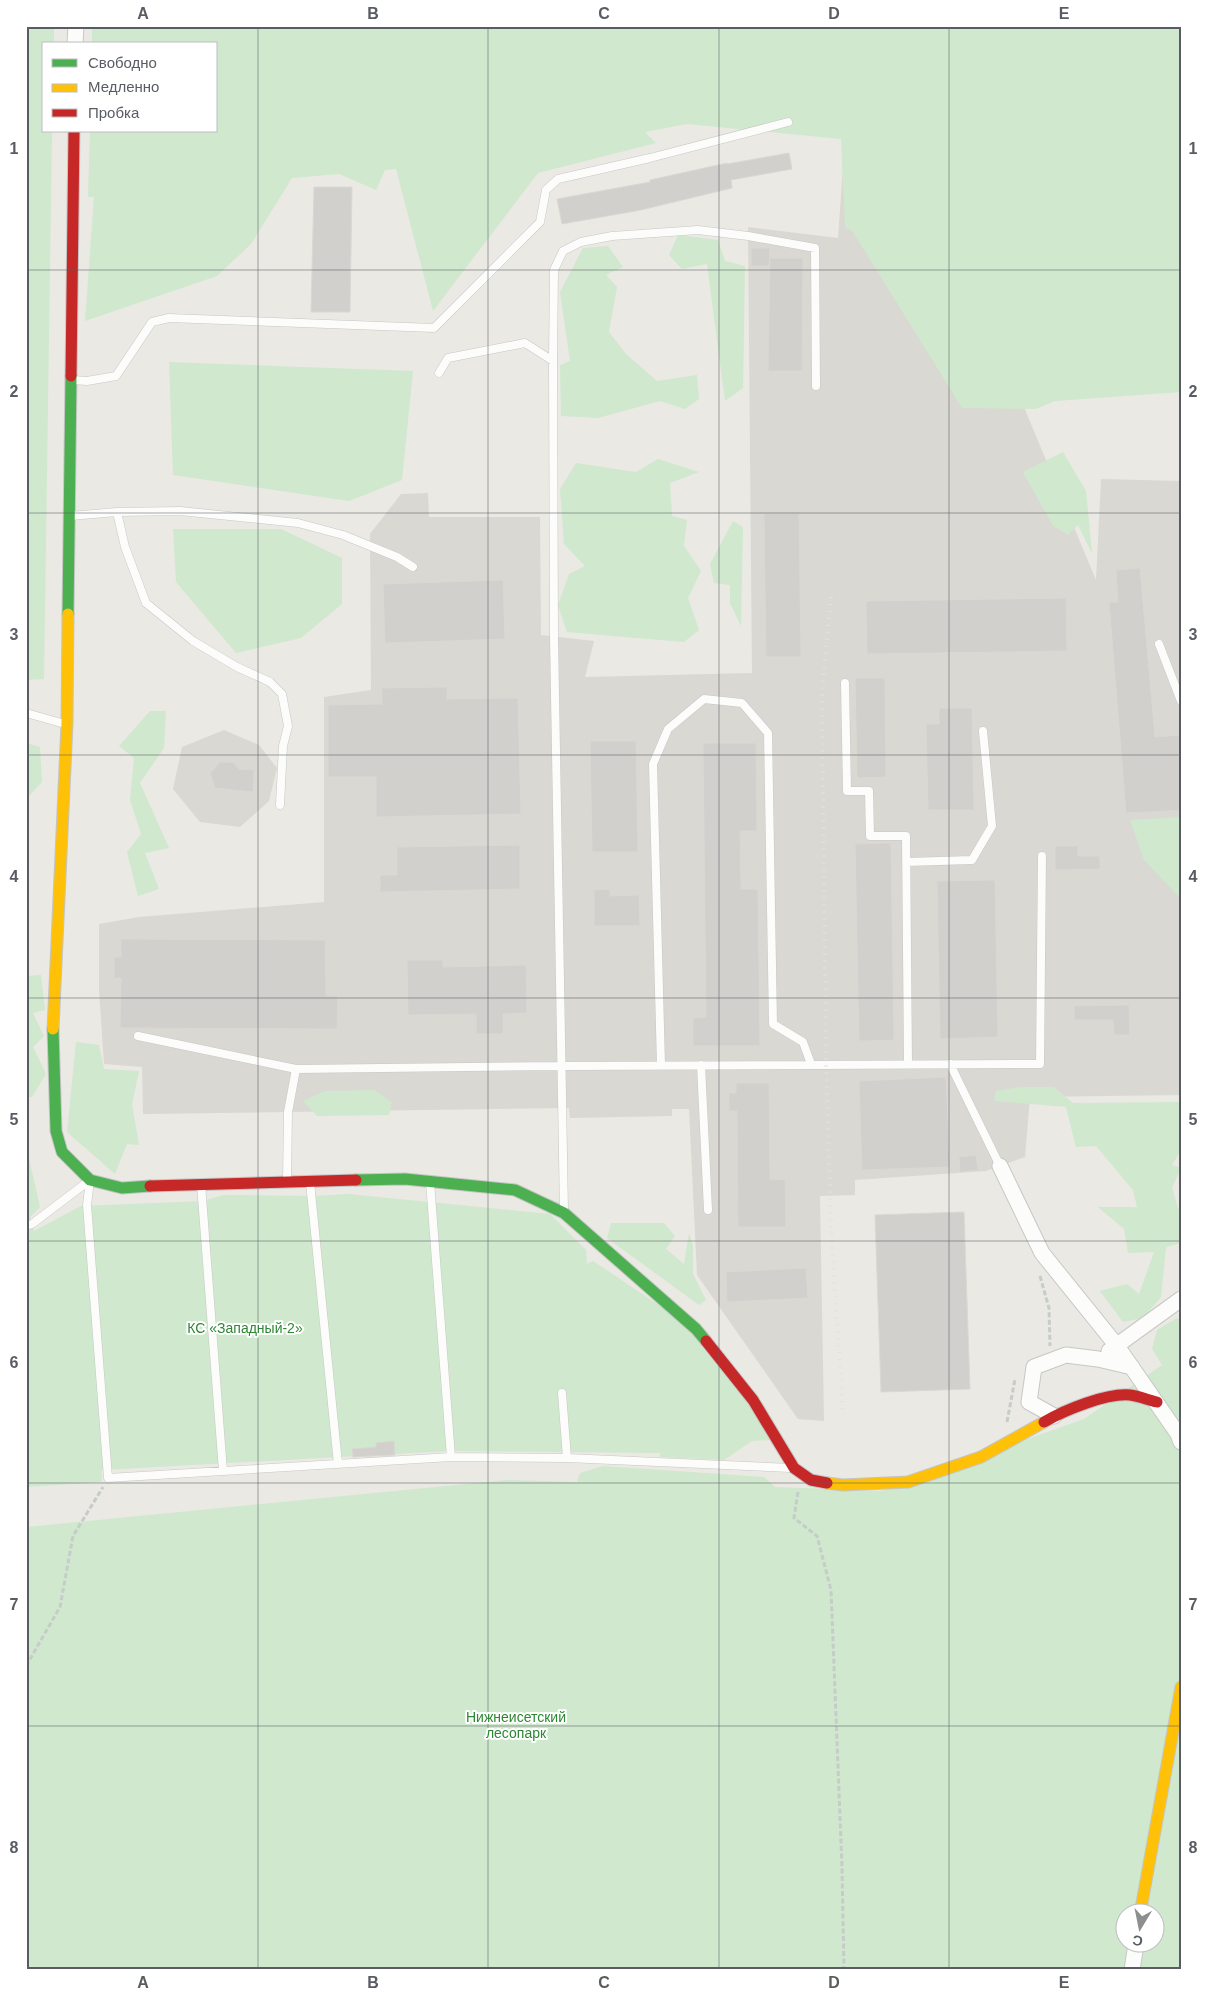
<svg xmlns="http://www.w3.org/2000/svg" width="1207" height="1996" font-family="Arial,sans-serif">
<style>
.industrial{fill:#dad8d3}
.green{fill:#d0e8cd;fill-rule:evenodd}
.building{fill:#d1d0cd;stroke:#dad8d3}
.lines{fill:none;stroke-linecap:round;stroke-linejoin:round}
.lane-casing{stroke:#c7c7c6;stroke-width:9}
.street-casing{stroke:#c7c7c6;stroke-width:17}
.fast-casing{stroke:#c5c5c5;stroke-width:13}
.slow-casing{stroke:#c5c5c5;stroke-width:13}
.jam-casing{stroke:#c5c5c5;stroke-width:13}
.path{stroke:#c6ccc9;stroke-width:3;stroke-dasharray:5 2.5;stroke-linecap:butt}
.lane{stroke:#fcfcfb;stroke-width:8}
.street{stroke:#fcfcfb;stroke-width:15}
.fast{stroke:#4caf50;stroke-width:11}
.slow{stroke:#ffc107;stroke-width:11}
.jam{stroke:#c62828;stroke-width:11}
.rail{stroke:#e2e2e1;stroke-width:4;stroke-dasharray:1 6;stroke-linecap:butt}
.grid{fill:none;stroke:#595d63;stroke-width:1;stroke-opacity:0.55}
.labels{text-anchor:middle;stroke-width:4;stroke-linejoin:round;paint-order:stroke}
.park-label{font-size:14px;fill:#2d8733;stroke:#fff}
.neatline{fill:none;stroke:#595d63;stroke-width:2}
.grid-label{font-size:16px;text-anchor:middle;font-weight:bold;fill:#595d63}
</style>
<rect width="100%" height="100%" fill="#eae9e4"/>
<path class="industrial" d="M849 81 889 83 1096 580 1101 479 1181 481V1095L1030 1097 1025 1157 986 1171 855 1180V1195L820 1196 824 1421 798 1419 697 1275 689 1109H672V1116L570 1118 569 1108 143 1114 142 1067 104 1064 99 990V924L139 917 324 902V697L371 690 370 534 401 494 428 493 429 517H540L541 635 594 641 585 677 752 673 748 227 838 238Z
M224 730 259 745 277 768 269 801 240 827 200 822 173 789 182 747Z"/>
<path class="green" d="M26 26H54V44H44V131H52L44 679 26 680Z
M92 26H1181V392L1055 401 1036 409 962 408 853 232 845 227 841 139 687 124 645 132 656 143 538 173 433 311 396 169 385 170 376 190 339 174 292 178 251 244 217 276 85 321 94 197H88L90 131H216V44H92Z
M678 235 718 240 725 261 745 266 743 388 725 401 707 264 682 269 669 255Z
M608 246 623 267 606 275 617 287 609 332 626 354 657 381 697 375 699 399 685 409 660 401 598 418 561 416 560 365 570 361 560 292 583 248Z
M169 362 413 371 402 480 349 501 173 475Z
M1063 452 1086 491 1092 553 1078 525 1068 535 1053 526 1023 472Z
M658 459 699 472 670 483 672 516 687 520 684 546 701 571 688 598 699 630 684 642 567 632 558 605 569 574 585 566 564 544 560 489 576 463 636 472Z
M733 521 743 527 741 626 730 603V585L714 583 710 564Z
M173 529H281L342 558V604L301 638 236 653 176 582Z
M150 711H166L164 748 140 783 169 848 145 853 159 889 138 896 127 852 141 834 130 800 134 758 119 746Z
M26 743 40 747 42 782 29 796 26 794Z
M1181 817V899L1144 860 1130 820Z
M41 975 45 1010 33 1013 44 1036 33 1047 46 1074 32 1097H26V976Z
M76 1042 99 1045 104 1069 139 1071 132 1104 139 1145 127 1144 115 1174 67 1132Z
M1020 1087H1054L1073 1103 1181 1102V1150L1172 1165 1181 1168 1172 1188 1181 1217V1243L1166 1247 1161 1297 1143 1318 1123 1322 1100 1291 1127 1284 1139 1294 1154 1252 1128 1253 1124 1229 1098 1207H1137L1133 1190 1096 1146 1076 1147 1066 1107 994 1101 996 1091Z
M374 1090 392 1102 389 1115 317 1116 303 1101 325 1091Z
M26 1145 40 1207 30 1217 34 1231 81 1206 203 1201 223 1195 312 1196 348 1194 550 1214 586 1250 587 1264 593 1261 677 1317 747 1400 770 1440 752 1441 724 1460 660 1457V1453L449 1451 102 1470 101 1482 26 1487Z
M611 1223H664L675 1236 666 1249 684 1264 689 1233 693 1246V1274L706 1300 699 1305 607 1238Z
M1177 1318 1181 1320V1970H26V1527L507 1480 577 1482 580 1473 603 1466 764 1477 775 1487 881 1491 1084 1419 1162 1365 1152 1349 1157 1330ZM1124 1914H1154V1944H1124Z"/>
<path class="building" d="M789 153 792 169 731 180 732 188 641 210 562 224 557 199 650 182V180L727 163V164Z
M314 187H352L350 312H311Z
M751 248H770L769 266H751Z
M770 258H803L802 371H768Z
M764 513H799L801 657H766Z
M1140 568 1155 737 1181 735V810L1126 813 1109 602H1118L1116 570Z
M503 580 505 639 385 643 383 584Z
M1066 598 1067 651 867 654 866 601Z
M855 678H885L886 777 857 778Z
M447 687V699L518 698 521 814 376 817V777H328V705L382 704V688Z
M939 708H972L974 810H928L926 724H939Z
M590 741H636L638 852H592Z
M703 743H756L757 831H740L741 889H758L760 1046H693V1018L706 1017Z
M220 762H233L239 769 254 770 253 792 215 788 210 773Z
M891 843 894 1040 859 1041 855 844Z
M520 845V889L380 892V875H397V847Z
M1055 846H1078V856H1100V869L1055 870Z
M995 880 998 1037 940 1039 937 881Z
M610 889V896L639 895 640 926H594V890Z
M121 939 325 940 326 996H338L337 1029 120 1028 121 978H114V957H121Z
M407 960H443V967L526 965 527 1013 503 1014V1034H476V1014L408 1015Z
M1129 1005 1130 1035H1114L1113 1020H1074V1006Z
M946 1077 950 1167 862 1170 859 1081Z
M736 1083H769L770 1180 785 1179 786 1227H738L737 1111H729V1093H736Z
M976 1155 978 1170 960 1172 959 1157Z
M964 1212 970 1389 881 1392 875 1215Z
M806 1268 808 1298 727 1302 726 1272Z
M394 1441 395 1455 353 1457 352 1449 376 1447V1443Z"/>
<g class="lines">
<defs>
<path id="lane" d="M553 361 554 270 563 251 581 242 612 236 698 230 748 236 815 248 816 386
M439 373 448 358 525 343 553 361 554 637 564 1211
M72 380 87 381 116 376 152 322 169 318 434 328 540 222 546 190 558 179 650 158 788 122
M117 512 180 511 298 523 343 535 397 557 413 567
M70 516 117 512 125 547 146 603 193 641 237 667 270 682 282 694 288 726 283 746 280 805
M1159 644 1181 701
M845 683 847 791H869L870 836H906L908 1064
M26 713 65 724
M906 862 972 860 992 826 983 731
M138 1036 296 1069 288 1112 287 1180
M950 1064 1000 1166
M661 1065 653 764 668 729 704 699 742 703 768 733 773 1024 803 1042 811 1064
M701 1065 708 1210
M296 1069 560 1066 1040 1064 1042 856
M310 1182 338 1464
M430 1182 451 1457
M201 1184 223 1471
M26 1226 32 1224 90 1180 87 1205 108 1478 451 1457 567 1458 791 1468
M562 1393 567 1458"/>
<path id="street" d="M75 44 76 26
M1000 1166 1042 1253 1117 1346 1178 1434 1181 1442
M1109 1351 1181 1299
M1054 1416 1029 1402 1034 1367 1066 1355 1098 1359 1132 1367
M1132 1970 1136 1944"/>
<path id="fast" d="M68 614 71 376
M53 1029 56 1131 62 1152 90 1180 122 1188 150 1186
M356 1180 405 1179 515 1190 564 1213 696 1329 706 1341"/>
<path id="slow" d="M53 1029 67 724 68 614
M827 1483 843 1485 908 1482 981 1457 1044 1422
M1140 1914 1181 1687"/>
<path id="jam" d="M71 376 74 131
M150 1186 356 1180
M706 1341 753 1400 794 1468 811 1480 827 1483
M1044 1422C1065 1410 1106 1393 1130 1395 1139 1396 1148 1400 1157 1402"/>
</defs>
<use href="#lane" class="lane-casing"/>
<use href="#street" class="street-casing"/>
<use href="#fast" class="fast-casing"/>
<use href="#slow" class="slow-casing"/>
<use href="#jam" class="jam-casing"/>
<path class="path" d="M1040 1276 1049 1308 1050 1346
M1007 1422 1015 1379
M798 1492 794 1518 817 1536 831 1590 842 1867 844 1970
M26 1666 60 1607 73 1536 103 1487"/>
<use href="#lane" class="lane"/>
<use href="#street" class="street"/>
<use href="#fast" class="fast"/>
<use href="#slow" class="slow"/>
<use href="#jam" class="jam"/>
<path class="rail" d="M831 597 822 692 826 1064 832 1246 843 1414"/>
</g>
<path class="grid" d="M258 26V1970M488 26V1970M719 26V1970M949 26V1970M26 270H1181M26 513H1181M26 755H1181M26 998H1181M26 1241H1181M26 1483H1181M26 1726H1181"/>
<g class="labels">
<g class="park-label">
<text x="245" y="1333">КС «Западный-2»</text>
<text x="516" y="1722">Нижнеисетский<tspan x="516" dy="16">лесопарк</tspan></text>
</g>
</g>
<rect width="1207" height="1996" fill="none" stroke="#ffffff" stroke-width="55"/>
<rect x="42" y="42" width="175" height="90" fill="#ffffff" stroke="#bdbec1"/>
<rect x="52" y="59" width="25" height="8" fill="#4caf50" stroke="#bdbec1"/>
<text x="88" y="68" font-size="15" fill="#595d63">Свободно</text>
<rect x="52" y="84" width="25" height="8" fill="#ffc107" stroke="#bdbec1"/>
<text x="88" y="92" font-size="15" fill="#595d63">Медленно</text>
<rect x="52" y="109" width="25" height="8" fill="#c62828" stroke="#bdbec1"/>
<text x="88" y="118" font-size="15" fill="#595d63">Пробка</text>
<g transform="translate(1140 1928) rotate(190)"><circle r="24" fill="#ffffff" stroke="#bdbec1"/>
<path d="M0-4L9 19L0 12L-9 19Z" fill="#8c8e90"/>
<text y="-8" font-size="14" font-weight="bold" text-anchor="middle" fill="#595d63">С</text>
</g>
<rect x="28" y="28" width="1152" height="1940" class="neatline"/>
<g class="grid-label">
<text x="143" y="19">A</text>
<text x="373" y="19">B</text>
<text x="604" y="19">C</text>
<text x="834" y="19">D</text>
<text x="1064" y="19">E</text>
<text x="14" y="154">1</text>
<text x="1193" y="154">1</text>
<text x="14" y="397">2</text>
<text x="1193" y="397">2</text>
<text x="14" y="640">3</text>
<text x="1193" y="640">3</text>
<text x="14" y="882">4</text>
<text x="1193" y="882">4</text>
<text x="14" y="1125">5</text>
<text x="1193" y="1125">5</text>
<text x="14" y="1368">6</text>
<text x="1193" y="1368">6</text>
<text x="14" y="1610">7</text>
<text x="1193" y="1610">7</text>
<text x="14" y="1853">8</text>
<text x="1193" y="1853">8</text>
<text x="143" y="1988">A</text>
<text x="373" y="1988">B</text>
<text x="604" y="1988">C</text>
<text x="834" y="1988">D</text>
<text x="1064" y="1988">E</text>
</g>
</svg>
